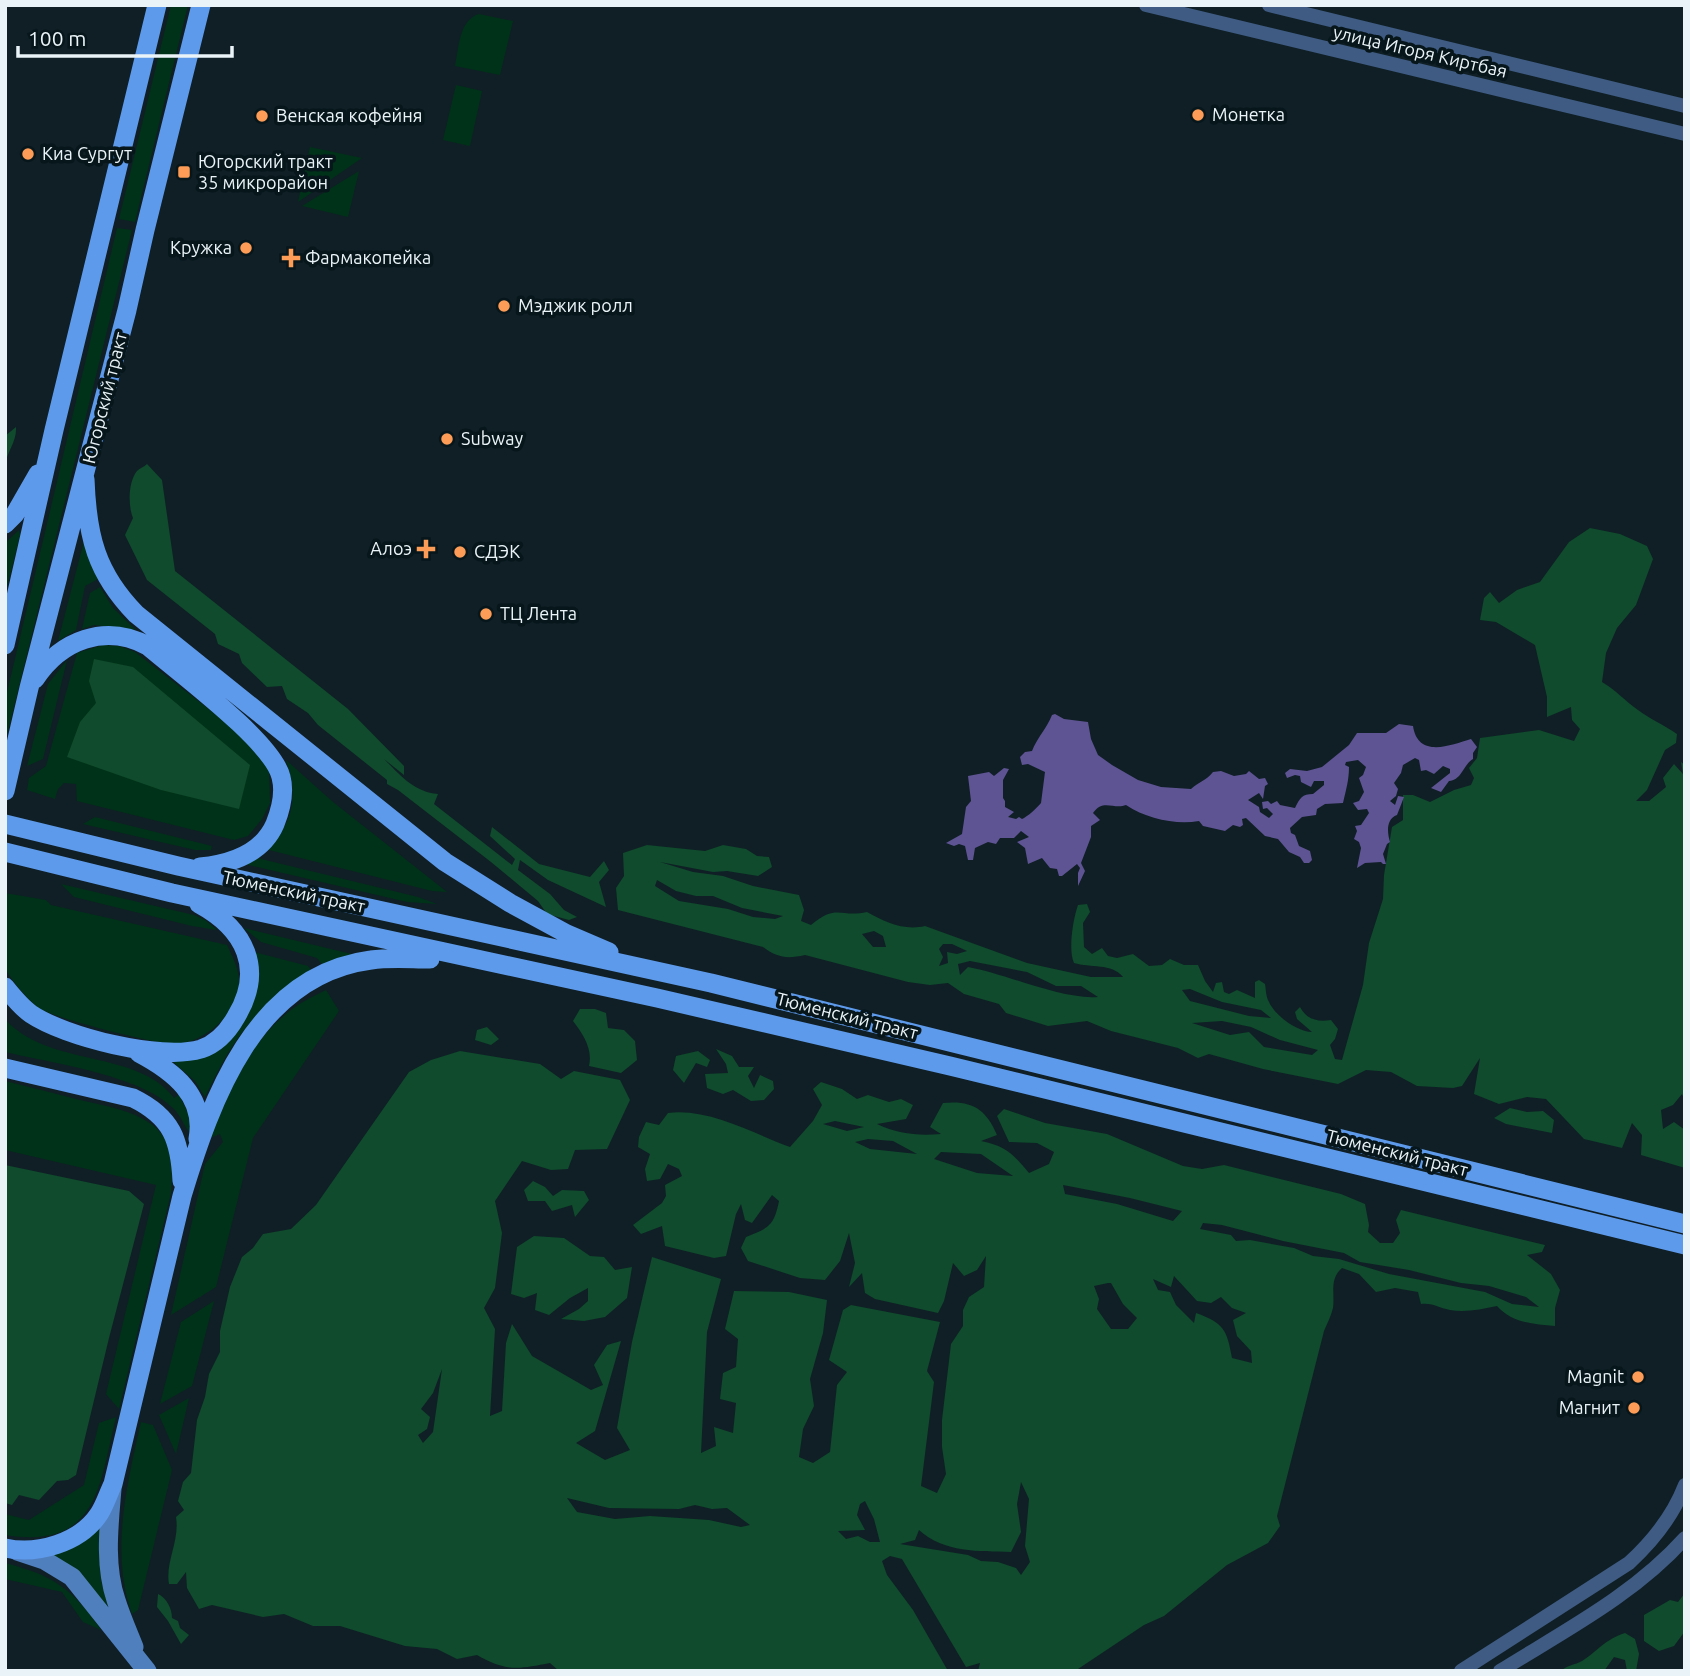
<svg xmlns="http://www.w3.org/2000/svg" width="1690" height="1676" font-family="Ubuntu,sans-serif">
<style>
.green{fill:#003219}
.forest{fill:#0f4b2c;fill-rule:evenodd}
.water{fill:#5e5393}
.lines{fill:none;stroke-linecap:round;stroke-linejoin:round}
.minor{stroke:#3f5b83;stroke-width:14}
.secondary{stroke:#507fbe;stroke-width:19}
.primary{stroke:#5e9aec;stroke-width:19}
.poi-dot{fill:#fd9c56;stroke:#06161b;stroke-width:2.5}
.labels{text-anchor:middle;stroke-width:7;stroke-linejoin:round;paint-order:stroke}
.street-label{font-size:18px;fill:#eaf4f8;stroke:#06161b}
.poi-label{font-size:18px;fill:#eaf4f8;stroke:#06161b;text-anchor:start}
</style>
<rect width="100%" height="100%" fill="#0f1f25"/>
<path class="green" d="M171 5H188L135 222 119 219Z
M479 14 513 21 500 75 455 66C459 47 459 20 479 14Z
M456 85 482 91 470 146 443 140Z
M310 147 362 158 298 202Z
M359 171 348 217 302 206Z
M117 228 132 230 5 743V701Z
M19 530 20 535 5 595V543Z
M84 541 100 578 85 586 76 630 58 641Z
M100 587 113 608 136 630 94 625 82 629 90 593Z
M103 645 119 646 135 652 255 745 269 771 270 803 262 819 248 836 234 840 77 801 76 784 64 783 58 789 55 799 27 790 29 778 46 766 77 653Z
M67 660 43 759 27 766 48 684Z
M286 760 333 802 447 892 432 891 265 849C295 824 298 795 286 760Z
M95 817 212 846 211 850H195L83 824Z
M257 858 418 897 437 904 407 902 244 864Z
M61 884 194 915 205 920 217 930 192 926 74 897Z
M5 893 46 900 51 905 227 945C233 958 240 971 239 985 237 1015 202 1045 172 1044 153 1043 53 1018 39 1008 30 1002 8 977 5 967 2 955 5 908 5 893Z
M244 928 360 956 325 968 317 958 261 942Z
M254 952 308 966 313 973C296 985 276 997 261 1011 236 1034 219 1068 205 1097L195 1081 171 1060 231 1035Z
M326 990 339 1011 253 1138 216 1287 171 1315 205 1164 223 1142 220 1134 210 1138C226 1095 248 1045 285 1015 297 1004 312 997 326 990Z
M5 1019C48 1068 138 1049 174 1098L179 1095 190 1117 189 1132C184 1125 180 1115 174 1109 141 1075 51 1063 5 1052Z
M5 1081C32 1088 58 1094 84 1101 106 1106 132 1110 151 1124 174 1140 173 1169 171 1193L119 1409 106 1394 156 1185 5 1150Z
M214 1301 192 1386 160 1404 181 1322Z
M189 1398 176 1454 159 1415Z
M116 1417C99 1486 98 1550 5 1535V1514L29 1520 84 1485 99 1423Z
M141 1422 153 1425 172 1470 138 1610 132 1614C110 1552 127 1484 141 1422Z
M102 1520 101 1580 111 1617 50 1555Z
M5 1563C53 1575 73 1589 101 1630L83 1622 62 1592 5 1579Z"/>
<path class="forest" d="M16 427C17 442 7 451 5 466V436Z
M147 464 162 480 175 571 348 709 404 766V775L384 759C400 775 414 792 438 794L434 804 512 865 515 859 490 836 492 827 539 864 590 877 604 861 609 870 599 882 606 907 548 880 520 860 518 870 550 894 564 910 577 917 569 920 547 914 538 901 491 862 398 790 387 784V780L318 725 308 713 287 699 282 686 267 687 242 663 239 654 218 644 215 634 147 580 125 535 133 518C128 506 128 482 137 471 140 468 144 467 147 464Z
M1590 528 1620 534 1647 546 1653 559 1636 605 1617 628 1606 653 1602 682C1616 690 1625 701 1638 710 1650 719 1664 725 1677 734L1676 743 1665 750 1647 790 1636 801H1649L1666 787 1663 778 1674 764 1683 774 1681 762 1685 765V1101L1682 1094 1673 1105 1661 1110 1663 1129 1674 1122 1685 1130V1168L1641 1155 1642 1135 1632 1123 1622 1148 1584 1139 1546 1099 1527 1097 1499 1104 1474 1094 1480 1058 1462 1086 1453 1088 1417 1086 1391 1072 1366 1070 1338 1084 1263 1069 1209 1054 1198 1058 1178 1048 1111 1031 1087 1021 1048 1026 1006 1013 999 1004 964 994 948 983 930 985 908 982 805 955C787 959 778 958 763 947L618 910 616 888 624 876 623 853 647 845 705 851 723 845 746 849 757 856 769 857 772 867 758 876 727 871 713 872 660 862 693 872 723 876 753 886 799 895 804 910 801 921 811 925C837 903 840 918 867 912 885 922 904 931 925 926L1027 963 1091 977H1123C1112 963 1090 968 1074 963 1068 950 1073 919 1078 905L1087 904 1090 912 1083 923 1084 947 1092 954 1102 948 1108 956 1117 958 1133 954 1149 966 1162 965 1170 959 1184 965H1198L1205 981 1213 992 1216 983 1222 982 1224 992 1229 994 1237 990 1255 998V982L1259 980 1265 984C1266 990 1266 997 1269 1002 1275 1016 1298 1032 1312 1032L1297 1019 1295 1012 1300 1007C1307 1020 1318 1022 1331 1020L1338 1029 1335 1039 1330 1045 1335 1059 1342 1060 1363 985 1369 943 1383 899 1384 875 1392 827 1403 820V795H1413L1430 802 1454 790 1471 785 1474 778 1469 768 1477 758 1480 738 1539 730 1574 741 1580 729 1572 720 1571 707 1547 717V697L1535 645 1496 622 1480 620 1484 598 1490 592 1499 603 1517 590 1540 582 1569 542ZM657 880 676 891 696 896H713L742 908 783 916 775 919 753 917 728 909 679 901 655 886ZM874 931 883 936 886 947H873L862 934ZM943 944H952L967 951 957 954 947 952 948 963 939 966 943 957 939 949ZM970 961 1027 972 1056 986H1081L1098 997C1062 1000 1007 974 968 967L960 975 958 964ZM1190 989 1222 1002 1261 1010 1271 1018 1249 1016 1190 1001 1182 990ZM1222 1021 1251 1027 1280 1040 1318 1050 1312 1055 1264 1047 1249 1032 1230 1035 1192 1023Z
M94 659 133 667 250 765 239 809 161 790 67 757 80 722 96 703 89 681Z
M580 1009H595L606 1013 608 1028 624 1030 635 1041 637 1060 621 1073 589 1066C593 1049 583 1034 573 1021Z
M487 1027 499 1039 491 1045 475 1040 477 1030Z
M716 1049 732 1056 739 1067H754L748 1076 754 1088 760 1075 773 1081 774 1089 764 1100 751 1101 733 1090 723 1094 707 1088 705 1074 728 1073 726 1064Z
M460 1051 540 1064 561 1079 574 1071 620 1080 630 1100 607 1149 575 1150 568 1169 551 1170 522 1161 495 1201 502 1233 495 1288 484 1308 495 1329 490 1416 502 1411 506 1343 512 1324 532 1356 591 1390 603 1385 594 1365 607 1345 621 1341 595 1431 576 1443 605 1460 630 1450 617 1428 632 1342 652 1257 721 1279 707 1332 701 1453 716 1446 714 1427 733 1433 736 1403 720 1399 723 1373 736 1367 738 1339 725 1329 734 1291 789 1292 827 1300 823 1333 810 1379 814 1406 803 1429 799 1457 813 1463 830 1452 837 1385 847 1372 829 1360 843 1310 851 1305 940 1322 927 1371 934 1382 921 1486 937 1493 946 1474 942 1447V1420L951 1344 963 1326V1310L969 1297 984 1287 986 1256 977 1270 964 1276 953 1263 944 1301 938 1313 875 1299 865 1293 862 1273 849 1287 855 1263 849 1233 840 1261 825 1280 800 1278 748 1261 741 1248 746 1237C769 1228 774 1226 779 1201L772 1195 752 1223 745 1220 741 1204 736 1214 726 1256 714 1258 665 1246 662 1226 641 1234 633 1225 662 1203 666 1196 665 1185 682 1176 679 1169 668 1164 660 1179 647 1181 645 1169 650 1154 638 1147 639 1137 646 1122 659 1125 668 1113C709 1108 752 1133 790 1147L813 1121 822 1105 813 1089 821 1082 842 1089 857 1099 868 1095 889 1102 901 1099 913 1105 906 1119 877 1124C898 1134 918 1136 941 1134L930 1127 943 1103C972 1100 986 1109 997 1135L981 1141C1006 1146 1013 1154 1029 1173L1049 1164 1054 1152 1037 1143 1009 1142 997 1116 1004 1109 1045 1123 1107 1134 1183 1166 1202 1169 1224 1165 1341 1194 1365 1204 1369 1225 1368 1232 1380 1243H1393L1400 1233 1396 1220 1401 1210 1545 1245 1542 1252 1527 1255 1551 1274 1560 1290 1555 1308V1326C1533 1324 1512 1323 1497 1306 1481 1309 1466 1313 1450 1310 1438 1308 1435 1303 1421 1304L1418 1292 1395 1288 1376 1292 1359 1274 1342 1268C1329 1279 1335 1294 1333 1308 1331 1316 1327 1324 1324 1331L1277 1516 1280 1526 1268 1543 1227 1565 1164 1616 1144 1625 1075 1671H978L980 1663 966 1667 902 1559 890 1556 882 1561 887 1575 913 1610 948 1671H559L550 1663C519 1669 506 1672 477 1655L457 1659 437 1649 405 1646 340 1626H313L284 1614 263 1617 212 1605 199 1609 187 1588 186 1572 177 1584H169C165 1562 180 1541 176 1517L184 1510 178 1501 183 1482 191 1473 197 1420 205 1397 209 1374 220 1352V1331L230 1287 242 1257 253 1248 263 1234 291 1229 316 1205 409 1072 431 1060ZM835 1121 864 1127 847 1131 823 1124ZM868 1139 893 1141 917 1154 870 1149 855 1142ZM941 1152 981 1154 1013 1176 977 1173 934 1159ZM1063 1185 1130 1198 1182 1211 1173 1221 1117 1204 1065 1194ZM1203 1223 1222 1225 1283 1241 1344 1253 1360 1262 1409 1270 1461 1283 1489 1286 1526 1297 1539 1307 1512 1304 1485 1292 1389 1274 1339 1259 1313 1256 1294 1248 1250 1240 1236 1241 1231 1235 1200 1229ZM1174 1276 1197 1301 1211 1303 1221 1297 1232 1308 1246 1313 1233 1320 1237 1336 1251 1351 1252 1363 1232 1358C1227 1330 1224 1323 1196 1313L1194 1323 1176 1305 1170 1292 1158 1290 1153 1279 1171 1287ZM1108 1283H1111L1123 1304 1137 1318 1128 1329H1111L1097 1309 1099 1299 1094 1286ZM442 1369 433 1432 423 1443 418 1435 427 1429 430 1417 421 1409 433 1393ZM1021 1482 1029 1499 1025 1546 1030 1562 1021 1575 1016 1568 998 1562 981 1561 968 1555 900 1544 915 1540 919 1530C944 1553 979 1551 1011 1552L1021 1532 1017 1504ZM567 1498 609 1508 679 1509 695 1505 712 1509 727 1508 750 1525 741 1527 709 1520 650 1516 615 1519 577 1512ZM865 1501 874 1519 880 1542H870L858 1536 846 1539 838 1531 865 1530 857 1515 860 1504Z
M698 1051 710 1060 707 1067 696 1063 684 1083 673 1070 676 1056Z
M1510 1108 1527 1112 1543 1111 1554 1120 1552 1133 1506 1124 1494 1118Z
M5 1165 129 1191 144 1204 109 1338 76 1475 68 1480 57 1481 39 1500 19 1495 12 1505 5 1503Z
M533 1181 545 1187 553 1196 562 1190 584 1191 589 1200 575 1217 572 1205 552 1211 545 1201H528L524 1190Z
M534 1236 564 1238 590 1256 604 1257 615 1270 632 1267 627 1298 605 1317 584 1321 561 1319 579 1309 588 1301V1288L570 1298 549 1315 535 1310 537 1293 524 1298 511 1294 517 1247Z
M1685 1593V1631L1674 1646 1659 1651 1644 1641V1615L1670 1600 1678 1602Z
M158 1594C167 1598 172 1609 172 1618L178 1621 180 1628 189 1635 181 1644 168 1621 157 1607Z
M1625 1633 1635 1639 1639 1654 1636 1671H1627L1625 1660 1614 1657 1604 1671H1561C1567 1665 1575 1665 1582 1661 1599 1650 1604 1640 1625 1633Z"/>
<path class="water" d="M1055 714 1064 719 1088 722 1091 739 1098 755 1112 765 1138 780 1161 787 1191 789C1198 782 1206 781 1213 772L1221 771 1234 776 1246 774 1249 771 1259 779 1265 778 1268 784 1265 786 1263 799 1259 793 1248 800 1259 807 1260 812 1269 818 1273 814 1267 808 1263 809 1262 802 1268 801 1271 804 1277 801 1280 805 1295 808C1300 798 1302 794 1313 794L1324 785V781H1314L1311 787 1301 782 1300 776 1295 775 1287 778 1285 773 1290 769 1307 771 1322 767 1349 745 1357 733H1386L1399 724 1413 726C1418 759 1451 745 1471 739L1477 747 1473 753V759C1463 765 1462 780 1449 781L1441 792 1431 788 1450 773V769L1443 766 1434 774 1426 770 1421 771 1419 760 1415 758 1403 765 1401 773 1394 783 1398 789 1396 796 1390 801 1395 805 1398 796 1404 797 1397 815C1386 819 1387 832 1390 842L1387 844 1383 854 1386 864H1383L1381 862 1365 863 1357 868 1361 848 1359 842 1354 839 1357 831 1355 826 1361 825 1369 813 1367 809 1358 810 1353 803 1359 801 1364 792 1359 778 1363 775 1366 767 1358 760 1346 762 1345 765 1349 767C1349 780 1346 790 1343 803L1325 804 1317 809 1316 815 1302 817 1290 828 1291 833 1295 835 1299 846 1310 851 1312 860 1309 863H1304L1300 857 1289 852 1278 839 1265 836 1246 818 1242 819 1243 825 1240 827 1233 825 1225 831 1203 826 1199 821C1176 825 1147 819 1126 805 1114 810 1103 798 1093 813L1100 820 1091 826V837L1081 863 1085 871 1078 886V873L1080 868 1077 864 1062 876H1059L1057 869 1050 868 1042 858 1028 864 1025 848 1017 842 1029 837 1021 831 1014 838H1000L996 844 988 842 975 848 973 860H968L965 846 959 844 954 846 946 843 962 834 966 807 971 801 968 776 989 772 994 776 1004 768 1009 769 1003 780V798L1005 801V807L1014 812 1008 817 1016 819 1019 817 1022 819C1027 817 1037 808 1041 803L1045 772 1028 764 1022 765 1020 757 1025 752 1032 751C1037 738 1047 728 1052 715Z"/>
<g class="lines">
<path class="minor" d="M1146 5 1685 134
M1269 5 1685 106
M1461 1671 1629 1563C1653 1541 1673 1516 1685 1485
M1500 1671C1564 1631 1634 1595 1685 1538"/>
<path class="secondary" d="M112 1489C109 1525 104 1565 116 1600 121 1616 128 1632 134 1647
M17 1551 44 1560 72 1577 147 1671"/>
<path class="primary" d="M85 479C87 536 96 573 136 614L445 862 510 903 567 934 609 952
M5 524 15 514 38 474
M5 645 54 430 157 5
M35 679C61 640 105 623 148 646 178 672 273 742 281 777 285 792 281 809 275 824 262 854 230 864 200 867
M5 791 29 688 127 310 145 230 201 5
M5 824 178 866 711 983 1685 1224
M5 852 172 893 657 998 950 1066 1685 1245
M5 987C13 997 21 1007 31 1014 65 1037 161 1061 201 1049 216 1044 228 1031 236 1017 265 969 245 929 199 904
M139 1053C173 1071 206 1096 198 1139
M5 1068 133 1098C172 1117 180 1140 182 1181
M5 1548C37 1555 80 1543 99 1514 105 1505 108 1494 113 1484L182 1196C211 1100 255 975 371 960 390 957 411 959 430 959"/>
</g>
<g class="poi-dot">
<circle cx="1198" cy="115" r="7"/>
<circle cx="262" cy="116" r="7"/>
<circle cx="28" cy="154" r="7"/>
<rect x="177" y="165" width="14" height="14" rx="3.5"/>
<circle cx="246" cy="248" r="7"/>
<path d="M287.5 247.5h7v7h7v7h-7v7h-7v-7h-7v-7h7z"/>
<circle cx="504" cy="306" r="7"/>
<circle cx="447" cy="439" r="7"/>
<path d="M422.5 538.5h7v7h7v7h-7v7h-7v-7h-7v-7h7z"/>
<circle cx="460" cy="552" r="7"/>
<circle cx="486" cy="614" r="7"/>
<circle cx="1638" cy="1377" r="7"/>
<circle cx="1634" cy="1408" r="7"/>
</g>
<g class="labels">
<g class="street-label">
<text transform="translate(1420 52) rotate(13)" y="6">улица Игоря Киртбая</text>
<text transform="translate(105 398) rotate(-76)" y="6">Югорский тракт</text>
<text transform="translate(294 892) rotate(12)" y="6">Тюменский тракт</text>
<text transform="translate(847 1016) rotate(14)" y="6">Тюменский тракт</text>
<text transform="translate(1397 1153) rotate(14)" y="6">Тюменский тракт</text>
</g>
<g class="poi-label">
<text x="1212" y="121">Монетка</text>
<text x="276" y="122">Венская кофейня</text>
<text x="42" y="160">Киа Сургут</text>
<text x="198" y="168">Югорский тракт<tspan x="198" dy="21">35 микрорайон</tspan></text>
<text x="232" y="254" text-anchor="end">Кружка</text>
<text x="305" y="264">Фармакопейка</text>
<text x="518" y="312">Мэджик ролл</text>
<text x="461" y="445">Subway</text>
<text x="412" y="555" text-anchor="end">Алоэ</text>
<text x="474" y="558">СДЭК</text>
<text x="500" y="620">ТЦ Лента</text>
<text x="1624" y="1383" text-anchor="end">Magnit</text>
<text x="1620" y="1414" text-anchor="end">Магнит</text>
</g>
</g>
<rect width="1690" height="1676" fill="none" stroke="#eaf4f8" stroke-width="14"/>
<path d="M18 46v10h214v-10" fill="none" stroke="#eaf4f8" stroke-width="3.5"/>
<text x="28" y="46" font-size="21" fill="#eaf4f8" stroke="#06161b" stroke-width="5" paint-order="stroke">100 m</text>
</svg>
